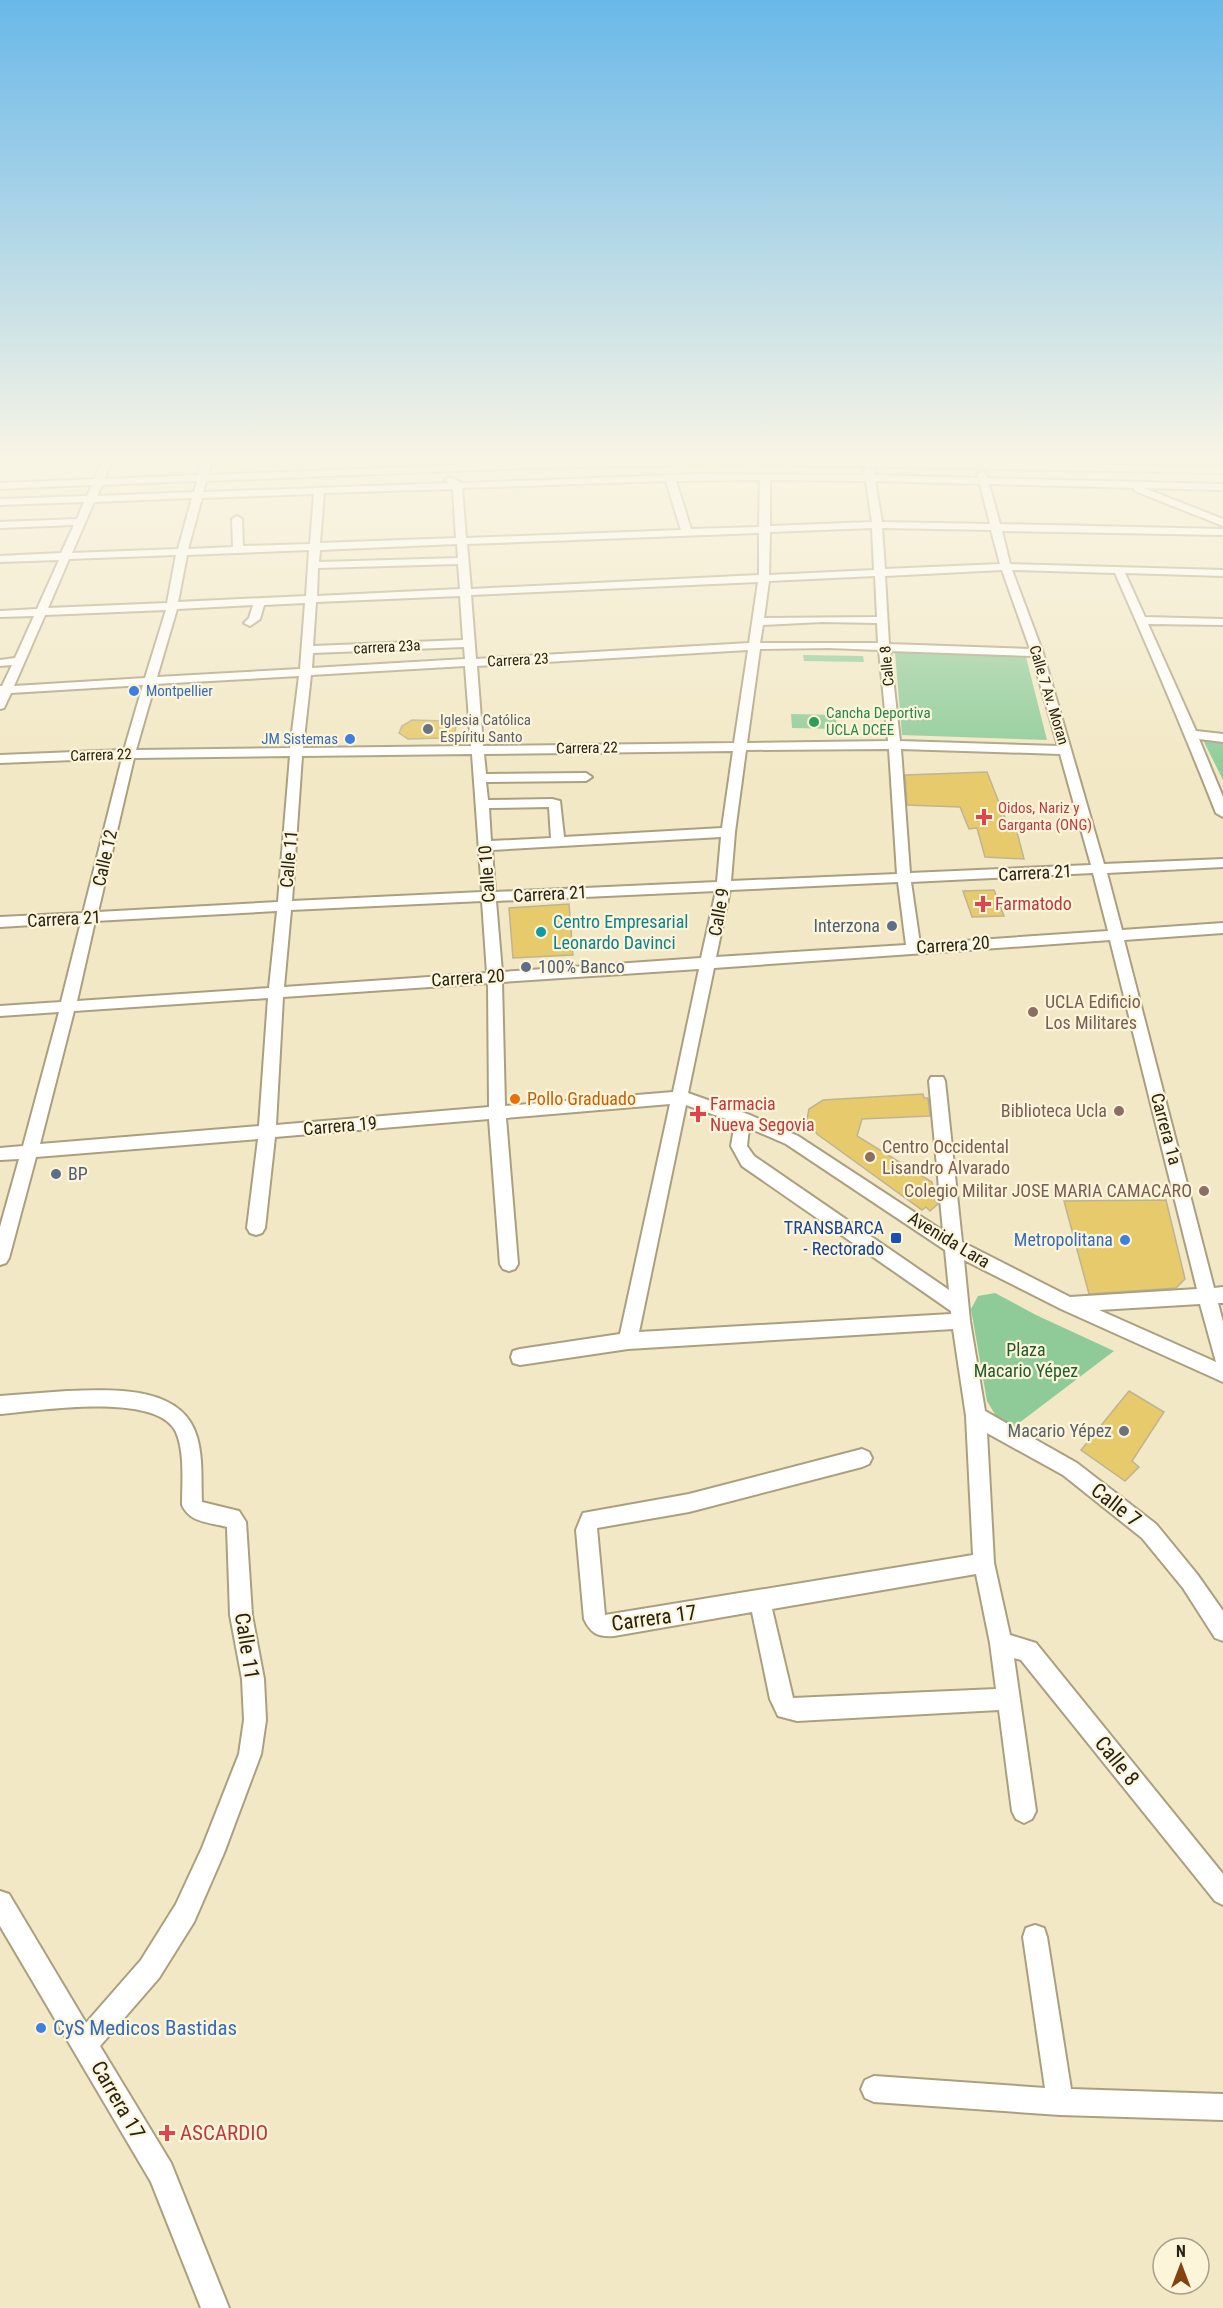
<svg xmlns="http://www.w3.org/2000/svg" width="1223" height="2308" font-family="'Roboto Condensed',sans-serif">
<style>
.green{fill:#8ecb98}
.building{fill:#e6ca6b;stroke:#beb493;stroke-width:1.5}
.lines{fill:none;stroke-linecap:round;stroke-linejoin:round}
.minor-casing{stroke:#aaa080;stroke-width:4}
.minor{fill:#fff;fill-rule:evenodd}
.shop-dot{fill:#3f7fe0;stroke:#fdf5d9;stroke-width:2}
.leisure-dot{fill:#2e9e5b;stroke:#fdf5d9;stroke-width:2}
.worship-dot{fill:#6b7280;stroke:#fdf5d9;stroke-width:2}
.health-dot{fill:#e0444e;stroke:#fdf5d9;stroke-width:2}
.service-dot{fill:#5c6f8a;stroke:#fdf5d9;stroke-width:2}
.culture-dot{fill:#0f9aa8;stroke:#fdf5d9;stroke-width:2}
.education-dot{fill:#8d6e63;stroke:#fdf5d9;stroke-width:2}
.food-dot{fill:#e8710a;stroke:#fdf5d9;stroke-width:2}
.transit-dot{fill:#1a4fb4;stroke:#fdf5d9;stroke-width:2}
.labels{text-anchor:middle;stroke-width:4.5;stroke-linejoin:round;paint-order:stroke}
.far-street-label{font-size:15px;fill:#272316;stroke:#fdf5d9}
.far-shop-label{font-size:15px;fill:#366cbe;stroke:#fdf5d9;text-anchor:start}
.far-leisure-label{font-size:15px;fill:#27864d;stroke:#fdf5d9;text-anchor:start}
.far-worship-label{font-size:15px;fill:#5b616d;stroke:#fdf5d9;text-anchor:start}
.far-health-label{font-size:15px;fill:#be3a42;stroke:#fdf5d9;text-anchor:start}
.street-label{font-size:18px;fill:#272316;stroke:#fdf5d9}
.health-label{font-size:18px;fill:#be3a42;stroke:#fdf5d9;text-anchor:start}
.culture-label{font-size:18px;fill:#0d838f;stroke:#fdf5d9;text-anchor:start}
.service-label{font-size:18px;fill:#4e5e75;stroke:#fdf5d9;text-anchor:start}
.education-label{font-size:18px;fill:#785e54;stroke:#fdf5d9;text-anchor:start}
.food-label{font-size:18px;fill:#c56008;stroke:#fdf5d9;text-anchor:start}
.transit-label{font-size:18px;fill:#164399;stroke:#fdf5d9;text-anchor:end}
.shop-label{font-size:18px;fill:#366cbe;stroke:#fdf5d9;text-anchor:end}
.park-label{font-size:18px;fill:#22592f;stroke:#fdf5d9}
.worship-label{font-size:18px;fill:#5b616d;stroke:#fdf5d9;text-anchor:end}
.near-street-label{font-size:21px;fill:#272316;stroke:#fdf5d9}
.near-shop-label{font-size:21px;fill:#366cbe;stroke:#fdf5d9;text-anchor:start}
.near-health-label{font-size:21px;fill:#be3a42;stroke:#fdf5d9;text-anchor:start}
</style>
<rect width="100%" height="100%" fill="#f2e8c5"/>
<path class="green" d="M895 652 1026 657 1047 740 902 735Z
M803 655 863 656 864 662 804 661Z
M791 714 836 715 837 729 792 728Z
M1203 740H1223V780Z
M995 1293 1036 1315 1114 1351 1019 1423 1011 1426 996 1416 987 1401 971 1309 978 1296Z"/>
<path class="building" d="M412 720 446 721 456 725 455 733 444 738 408 739 399 733 402 726Z
M987 772 1009 828H1016L1024 859 985 857 977 828 969 829 960 807 907 805 905 775Z
M994 890 1004 916 972 917 963 891Z
M569 904 573 955 513 958 509 908Z
M923 1094 924 1098H928L930 1116 862 1119 857 1136 932 1182 933 1187 937 1190V1196L934 1199 938 1204 930 1211 926 1207 922 1210 817 1134 807 1119 809 1109 823 1100Z
M1166 1200 1185 1279 1176 1288 1089 1294 1064 1201Z
M1129 1391 1164 1412 1132 1461 1139 1467 1125 1481 1081 1450Z"/>
<g class="lines">
<defs>
<path id="minor" d="M104 457H114L104 479 198 475 203 457H213L208 475 529 462 730 458 1223 467V473L730 464 529 468 206 481 203 492 449 483 445 480 450 477 462 483 698 474 865 475 864 470 869 467 874 470 875 475 978 478 977 474 982 471 985 472 988 478 1223 484V490L1144 488 1223 519V526L1135 491 1134 488 989 484 1000 524 1223 529V535L1002 531 1010 564 1223 570V576L1125 573 1145 617 1223 619V625L1148 624 1196 731 1223 734V742L1199 739 1223 797V817L1216 813C1184 732 1150 652 1115 573L1012 570 1043 653 1104 864 1223 859V867L1107 873 1122 930 1223 923V933L1124 940 1214 1288 1223 1287V1303H1218L1223 1322V1382L1061 1309 964 1260 970 1321 985 1411 1077 1463 1156 1524 1197 1574 1223 1611V1641L1215 1638 1183 1588 1142 1538 1063 1475 987 1433 994 1563 1010 1635 1036 1643 1223 1874V1905L1215 1901 1021 1660 1014 1658 1036 1811 1032 1819 1024 1823 1016 1819 1012 1811 999 1710 797 1721 778 1716 770 1699 752 1612 614 1636C598 1637 591 1634 584 1619L576 1530 583 1513 689 1494 862 1449 869 1452 872 1458 869 1464 862 1467 689 1512 597 1528 605 1615 973 1555 966 1416 953 1329 628 1349 520 1365 513 1363 511 1357 513 1351 520 1349 620 1334 670 1104 506 1118 518 1264 515 1269 509 1271 503 1269 500 1264 489 1119 275 1137 265 1228 262 1233 256 1235 250 1233 247 1228 258 1139 36 1157 9 1258 6 1263 0 1265V1227L19 1159 0 1160V1148L23 1146 59 1012 0 1016V1006L61 1002 81 922 0 927V917L83 913 122 758 0 763V755L124 750 143 685 11 693 4 708 0 709V686H2L12 665 0 666V660L15 658 34 616 0 617V611L37 609 59 560 0 562V556L61 553 74 525 0 528V522L77 519 84 502 0 505V499L87 496 92 485 0 489V483L94 479ZM760 480 759 527 691 529 676 481ZM770 480 866 481 872 522 770 526ZM197 481 194 492 97 496 102 485ZM666 481 681 530 466 538 462 488ZM875 481 980 484 990 524 882 522ZM453 489 456 538 320 543 324 493ZM314 494 310 544 243 546 242 519 237 516 232 519 233 547 188 549 202 498ZM192 498 178 549 72 553 94 502ZM872 528 874 570 769 575 770 532ZM882 528 991 530 1000 564 885 569ZM759 533V575L471 589 467 544ZM457 544 458 558 319 562 320 550ZM309 550 306 596 178 602 187 555ZM176 555 167 603 48 608 69 559ZM458 564 460 589 317 596 318 568ZM1002 570 1030 649 889 644 885 576ZM875 576 877 617 764 618 769 581ZM758 582 749 643 476 659 471 595ZM460 596 463 640 313 646 316 602ZM305 603 300 669 157 677 177 609 253 605 249 618 244 623 250 626 260 619 264 605ZM166 610 145 678 14 686 45 615ZM822 622 877 623 878 643H760L763 625ZM464 647 465 659 312 668 313 653ZM829 648 879 650 888 741 747 743 760 649ZM748 650 734 743 483 746 477 666ZM890 651 1032 656 1058 746 900 741ZM465 666 471 746 303 748 311 675ZM299 676 290 748 136 750 155 684ZM889 749 897 874 731 881 735 832 746 750ZM901 749 1060 754 1091 865 910 873ZM733 751 722 828 564 837 560 801 552 799 488 800 486 782 586 781 592 777 586 773 486 774 484 754ZM472 754 482 892 292 901 302 756ZM290 756 278 902 98 912 134 758ZM549 807 551 838 491 841 489 808ZM721 837 717 882 495 892 492 850ZM1093 873 1108 931 920 944 911 882ZM898 882 906 945 716 957 730 890ZM716 891 701 958 502 972 496 901ZM482 901 487 973 284 987 291 910ZM277 911 269 988 77 1001 95 921ZM1110 940 1197 1289 1070 1297 962 1242 945 1081 943 1077H931L929 1081 943 1231 798 1136 750 1115 688 1093 714 968ZM699 969 673 1092 505 1106 502 982ZM488 983 489 1107 276 1125 283 997ZM268 998 259 1126 40 1144 74 1011ZM686 1105 735 1122 731 1146 742 1166 951 1311V1314L639 1332ZM749 1128 786 1144 945 1250 949 1290 754 1156 747 1146ZM1200 1304 1216 1362 1099 1310ZM976 1574 990 1643 996 1689 793 1698 772 1609Z
M67 1391C111 1390 182 1384 197 1437 203 1458 201 1480 202 1502L239 1511 246 1522 252 1615 264 1679 266 1720 261 1754 224 1853 194 1922 159 1978 100 2046 171 2163 229 2308H201L151 2182 0 1926V1891L9 1894 86 2023 141 1960 176 1904 202 1848 239 1754 244 1720 242 1679 230 1615 227 1527C209 1522 190 1523 182 1505 182 1482 185 1453 176 1432 157 1391 37 1411 0 1414V1396Z
M1035 1925 1044 1928 1047 1937 1071 2089 1223 2094V2120L1060 2115 874 2102 865 2098 861 2089 865 2080 874 2076 1045 2088 1023 1937 1026 1928Z"/>
</defs>
<use href="#minor" class="minor-casing"/>
<use href="#minor" class="minor"/>
</g>
<linearGradient id="sky" x2="0" y2="1"><stop stop-color="#69b8e9"/><stop offset="0.59" stop-color="#f9f5e5"/><stop offset="1" stop-color="#f9f5e5" stop-opacity="0"/></linearGradient>
<rect width="1223" height="780" fill="url(#sky)"/>
<g class="shop-dot">
<circle cx="134" cy="691" r="6"/>
<circle cx="350" cy="739" r="6"/>
<circle cx="1125" cy="1240" r="6"/>
<circle cx="41" cy="2028" r="6"/>
</g>
<circle class="leisure-dot" cx="814" cy="722" r="6"/>
<g class="worship-dot">
<circle cx="428" cy="729" r="6"/>
<circle cx="1124" cy="1431" r="6"/>
</g>
<g class="health-dot">
<path d="M981 808h6v6h6v6h-6v6h-6v-6h-6v-6h6z"/>
<path d="M980 895h6v6h6v6h-6v6h-6v-6h-6v-6h6z"/>
<path d="M695 1105h6v6h6v6h-6v6h-6v-6h-6v-6h6z"/>
<path d="M164 2124h6v6h6v6h-6v6h-6v-6h-6v-6h6z"/>
</g>
<g class="service-dot">
<circle cx="892" cy="926" r="6"/>
<circle cx="526" cy="967" r="6"/>
<circle cx="56" cy="1174" r="6"/>
</g>
<circle class="culture-dot" cx="541" cy="932" r="6"/>
<g class="education-dot">
<circle cx="1033" cy="1012" r="6"/>
<circle cx="1119" cy="1111" r="6"/>
<circle cx="870" cy="1157" r="6"/>
<circle cx="1204" cy="1191" r="6"/>
</g>
<circle class="food-dot" cx="515" cy="1099" r="6"/>
<rect class="transit-dot" x="890" y="1232" width="12" height="12" rx="3"/>
<g class="labels">
<g class="far-street-label">
<text transform="translate(387 647) rotate(-3)" y="5">carrera 23a</text>
<text transform="translate(518 660) rotate(-3)" y="5">Carrera 23</text>
<text transform="translate(887 666) rotate(-95)" y="5">Calle 8</text>
<text transform="translate(1049 695) rotate(73)" y="5">Calle 7 Av. Moran</text>
<text transform="translate(587 748) rotate(-1)" y="5">Carrera 22</text>
<text transform="translate(101 755) rotate(-2)" y="5">Carrera 22</text>
</g>
<g class="far-shop-label">
<text x="146" y="696">Montpellier</text>
<text x="338" y="744" text-anchor="end">JM Sistemas</text>
</g>
<g class="far-leisure-label">
<text x="826" y="718">Cancha Deportiva<tspan x="826" dy="17">UCLA DCEE</tspan></text>
</g>
<g class="far-worship-label">
<text x="440" y="725">Iglesia Católica<tspan x="440" dy="17">Espíritu Santo</tspan></text>
</g>
<g class="far-health-label">
<text x="998" y="813">Oidos, Nariz y<tspan x="998" dy="17">Garganta (ONG)</tspan></text>
</g>
<g class="street-label">
<text transform="translate(105 858) rotate(-77)" y="6">Calle 12</text>
<text transform="translate(289 859) rotate(-85)" y="6">Calle 11</text>
<text transform="translate(1035 873) rotate(-3)" y="6">Carrera 21</text>
<text transform="translate(487 874) rotate(-94)" y="6">Calle 10</text>
<text transform="translate(550 894) rotate(-3)" y="6">Carrera 21</text>
<text transform="translate(719 912) rotate(-80)" y="6">Calle 9</text>
<text transform="translate(64 919) rotate(-3)" y="6">Carrera 21</text>
<text transform="translate(953 945) rotate(-4)" y="6">Carrera 20</text>
<text transform="translate(468 978) rotate(-4)" y="6">Carrera 20</text>
<text transform="translate(340 1126) rotate(-5)" y="6">Carrera 19</text>
<text transform="translate(1166 1129) rotate(75)" y="6">Carrera 1a</text>
<text transform="translate(949 1240) rotate(31)" y="6">Avenida Lara</text>
</g>
<g class="health-label">
<text x="995" y="910">Farmatodo</text>
<text x="710" y="1110">Farmacia<tspan x="710" dy="21">Nueva Segovia</tspan></text>
</g>
<g class="culture-label">
<text x="553" y="928">Centro Empresarial<tspan x="553" dy="21">Leonardo Davinci</tspan></text>
</g>
<g class="service-label">
<text x="880" y="932" text-anchor="end">Interzona</text>
<text x="538" y="973">100% Banco</text>
<text x="68" y="1180">BP</text>
</g>
<g class="education-label">
<text x="1045" y="1008">UCLA Edificio<tspan x="1045" dy="21">Los Militares</tspan></text>
<text x="1107" y="1117" text-anchor="end">Biblioteca Ucla</text>
<text x="882" y="1153">Centro Occidental<tspan x="882" dy="21">Lisandro Alvarado</tspan></text>
<text x="1192" y="1197" text-anchor="end">Colegio Militar JOSE MARIA CAMACARO</text>
</g>
<g class="food-label">
<text x="527" y="1105">Pollo Graduado</text>
</g>
<g class="transit-label">
<text x="884" y="1234">TRANSBARCA<tspan x="884" dy="21">- Rectorado</tspan></text>
</g>
<g class="shop-label">
<text x="1113" y="1246">Metropolitana</text>
</g>
<g class="park-label">
<text x="1026" y="1356">Plaza<tspan x="1026" dy="21">Macario Yépez</tspan></text>
</g>
<g class="worship-label">
<text x="1112" y="1437">Macario Yépez</text>
</g>
<g class="near-street-label">
<text transform="translate(1116 1505) rotate(38)" y="7">Calle 7</text>
<text transform="translate(654 1618) rotate(-8)" y="7">Carrera 17</text>
<text transform="translate(247 1646) rotate(81)" y="7">Calle 11</text>
<text transform="translate(1117 1761) rotate(51)" y="7">Calle 8</text>
<text transform="translate(118 2100) rotate(60)" y="7">Carrera 17</text>
</g>
<g class="near-shop-label">
<text x="53" y="2035">CyS Medicos Bastidas</text>
</g>
<g class="near-health-label">
<text x="180" y="2140">ASCARDIO</text>
</g>
</g>
<g transform="translate(1181 2266)"><circle r="28" fill="#fdf5d9" stroke="#a7a18b" stroke-width="1.5"/>
<path d="M0-4.5L10 22L0 15L-10 22Z" fill="#844211"/>
<text y="-9" font-size="16" font-weight="bold" text-anchor="middle" fill="#272316">N</text>
</g>
</svg>
